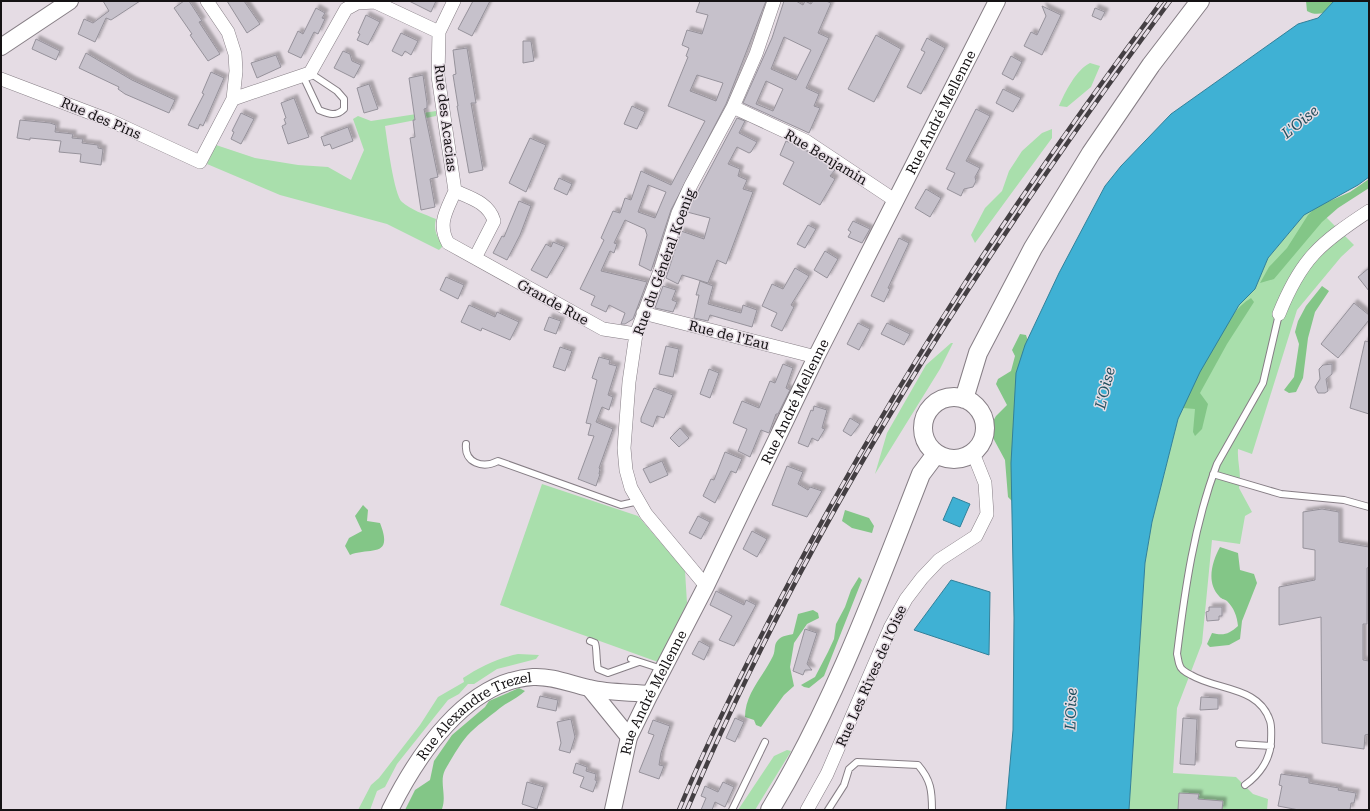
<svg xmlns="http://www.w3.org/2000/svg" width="1370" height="811" font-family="'Roboto Serif',serif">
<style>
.green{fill:#a9dfac}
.forest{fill:#83c687}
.water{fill:#3fb1d4;stroke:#32819a}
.building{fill:#c6c1cb;stroke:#96929b;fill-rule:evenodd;filter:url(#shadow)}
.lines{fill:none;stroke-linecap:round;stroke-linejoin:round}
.service-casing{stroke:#867e85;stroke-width:8}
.minor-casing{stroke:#867e85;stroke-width:14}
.tertiary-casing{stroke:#867e85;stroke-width:18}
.secondary-casing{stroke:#867e85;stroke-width:20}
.service{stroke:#fff;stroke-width:6}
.minor{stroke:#fff;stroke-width:13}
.tertiary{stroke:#fff;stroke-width:16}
.secondary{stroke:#fff;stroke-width:18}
.rail-casing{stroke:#443f43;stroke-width:4.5}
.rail{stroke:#e5dce4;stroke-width:3;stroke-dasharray:9;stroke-linecap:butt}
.labels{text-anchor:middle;stroke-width:3;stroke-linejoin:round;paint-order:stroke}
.street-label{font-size:14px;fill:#151214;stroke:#e5dce4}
.water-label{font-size:15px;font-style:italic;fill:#21505f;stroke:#e5dce4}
</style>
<defs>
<filter id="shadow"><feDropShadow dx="3.5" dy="-3.5" stdDeviation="1" flood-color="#0004"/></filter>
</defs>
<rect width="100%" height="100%" fill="#e5dce4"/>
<path class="green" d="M1090 63 1100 66 1091 87 1067 107 1059 106C1065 92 1076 70 1090 63Z
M436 111V116L385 126C387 139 394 195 402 202 411 210 424 214 436 219 433 229 437 237 443 246L439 250 387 224 280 195 207 164 216 145 255 158 298 165 328 167 351 180 364 150 353 119 358 116 371 121Z
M1052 129V138L975 243 971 235 985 208 1002 191 1009 171 1022 151 1042 133Z
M1316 207 1354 245 1341 257 1297 310 1252 454 1238 449C1237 463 1242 474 1239 488L1252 512 1245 516 1240 544 1212 540 1202 643 1177 708 1173 773 1236 777 1253 794 1268 799 1267 810H1129L1145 563 1152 522 1178 419 1200 372 1239 305 1255 289 1268 258 1304 215Z
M951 343H953L940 369 875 474 887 433 926 365Z
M542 484 638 516 685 571 687 603 658 662 500 605Z
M518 654 539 655 536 659 497 669 474 684H468L459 694 448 700 397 764 385 787 377 791 370 810H358L371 785 379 778 420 725 438 697 464 682 463 678C479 667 498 658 518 654Z
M787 750 791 751 790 753 755 810H738L774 756Z"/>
<path class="forest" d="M1306 1H1344C1332 8 1321 19 1307 11Z
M1369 179V188L1338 208 1322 222 1274 279 1260 283 1269 267 1287 248 1308 215 1316 207 1350 192Z
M1322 286 1329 291 1315 312 1308 338 1303 378 1296 392 1289 393 1284 390 1294 377 1299 344 1295 332 1298 321 1306 306Z
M1251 298 1254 302 1227 344 1200 393 1208 404 1202 429 1195 436 1193 432 1195 409 1183 408 1184 399C1199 370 1223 315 1251 298Z
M1020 334 1026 335 1029 344 1015 504 1008 497 1005 460 992 436V423L996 416 1007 405 996 384 998 379 1011 371 1015 356 1012 350Z
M363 505 368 510 367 521 380 523C394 559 370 547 350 555L345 546 349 538 362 531 355 516Z
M845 510 869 518 874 526 872 533 852 528 842 521Z
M1220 547 1238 553 1240 570 1254 574 1257 583 1242 621 1240 639 1229 645 1210 647 1207 644 1212 633C1224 636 1229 634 1238 626 1237 616 1234 608 1227 601 1224 599 1221 599 1219 596 1206 582 1212 562 1220 547Z
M859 577 862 580 824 676 809 688 804 687 801 685 815 677 828 652 834 639 836 624 845 607 851 590Z
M813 610 818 613 819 618 807 624 794 643 790 667 794 686 784 695 761 727 756 725 754 720 745 717C745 693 763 677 773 656 776 650 773 644 779 639 782 636 789 635 793 634L798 614Z
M519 688 525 691C518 698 508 702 500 708 489 717 476 726 467 736 460 744 450 761 445 770 439 782 447 795 442 809L405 810 415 790 430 780 434 761 452 735 485 707 489 701Z"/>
<path class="water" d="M1334 1H1369V177L1358 185 1304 215 1268 258 1255 289 1239 305 1200 372 1178 419 1152 522 1145 563 1129 810H1006L1013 730 1014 618 1011 463 1016 373 1025 345 1059 273 1105 186 1121 166 1171 114 1298 24 1318 18Z
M953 497 970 504 960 527 943 520Z
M951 580 990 592 989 655 914 630Z"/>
<path class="building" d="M103 1H140L111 20 106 18 95 42 78 34 84 19 93 23 109 11Z
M184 1H189L202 21 199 22 220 54 208 61 190 35 192 34 174 8Z
M227 1H244L260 24 247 33Z
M409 1H436L431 12Z
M473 1H490L472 36 458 29Z
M700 1H766L726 104 671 210 651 271 639 265 647 235 645 229 625 220 614 243 617 244 614 253 610 251 601 271 647 282 633 319 625 324H621L625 313 609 305 606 312 591 305 595 296 580 289 604 240 601 238 613 211 620 213 625 198 631 200 641 171 671 185 705 121 668 106 688 57 686 56 689 48 682 45 687 30 702 34 708 15 696 12ZM697 75 723 83 716 101 690 91ZM648 185 666 192 655 218 638 212Z
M784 1H796L803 5 805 1 811 4 813 1H826L831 3 818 33 829 38 806 88 819 94 814 106 820 108 809 133 743 103 772 38ZM784 37 811 50 796 80 771 69ZM766 81 783 89 773 111 756 104Z
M1042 6 1061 15 1042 55 1024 46 1031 32 1037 35 1046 16Z
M316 8 325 13 322 18 325 19 318 34 314 32 301 58 288 52 298 31 303 34Z
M1095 8 1105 12 1101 20 1092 16Z
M366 15 380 22 368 45 357 40 360 34 358 33Z
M401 33 418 41 411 55 405 51 402 56 392 51Z
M876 35 901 49 874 102 848 89Z
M927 38 945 48 921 94 907 87 925 52 921 50Z
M36 39 60 51 56 60 32 49Z
M523 41H531L534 61 523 63Z
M467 48 476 103H471L483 170 469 173 457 106H458L453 75 456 74 453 50Z
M343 51 350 54 352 61 361 65 354 78 334 68Z
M86 53 132 80 175 100 169 113 125 94 118 89 119 87 79 68Z
M276 55 281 67 257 78 251 63Z
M1011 56 1022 62 1013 80 1002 74Z
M211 72 224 78 203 126 200 124 198 129 188 125 204 94 202 93Z
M423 75 427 103V108L424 109 438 177 430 179 435 207 421 210 410 138 415 137 413 120H415L409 78Z
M369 84 378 109 364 113 357 88Z
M1003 89 1021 98 1013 112 996 103Z
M294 98 309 137 288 144 282 126 286 124 284 119 286 118 281 103Z
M632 106 645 112 637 129 624 124Z
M976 109 990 116 966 161 980 168 975 177 976 181 973 187 964 189 961 196 947 189 955 173 946 169Z
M241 113 254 119 241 144 231 139 234 132 232 131Z
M737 118 745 121 739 133 757 142 751 152 749 153 737 147 728 164 740 169 738 176 747 180 743 189 753 192 726 264 717 260 708 283 682 275 678 284 666 278 681 231 704 239 710 218 687 212Z
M20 120 50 123 56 125 55 132 73 134 72 138 83 139 82 143 98 145V148L103 149 101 165 80 162 81 154 59 152 61 141 30 138V140L17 138Z
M348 127 353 141 332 149 330 144 324 146 321 137Z
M530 138 546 145 526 192 509 183Z
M786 141 802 148 835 170 830 176 835 179 820 205 783 184 794 162 780 155Z
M559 178 572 184 567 195 554 189Z
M926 189 941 198 930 217 915 208Z
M519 201 531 206 520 235 507 260 493 253 502 236 504 237Z
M853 221 870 229 862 243 848 237 851 232 848 230Z
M808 225 816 229 805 248 797 244Z
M899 238 909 243 888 288 890 289 884 302 871 296Z
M553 242 565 247 547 278 531 270 546 244 551 247Z
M825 251 838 259 827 278 814 270Z
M795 268 809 276 791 305 794 307 782 331 771 326 777 313 762 306 772 284 783 289Z
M1369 268V291L1358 277Z
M446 277 464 285 458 299 440 290Z
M700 281 713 286 708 304 741 313 743 305 757 310 752 327 710 315 708 321 694 318 699 295H696Z
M663 286 676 290 672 300 677 302 673 312 655 308Z
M1354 303 1369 315V320L1338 358 1321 344Z
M469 305 495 317 497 312 519 322 510 340 482 328 481 331 461 322Z
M549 317 561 321 556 334 544 330Z
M858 323 870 329 859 350 847 344Z
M887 323 910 334 904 345 881 334Z
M1365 341 1369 342V414L1350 408Z
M666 346 679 349 673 377 659 374Z
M560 347 572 351 565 371 553 367Z
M599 357 610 360 609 364 617 366 608 395 613 397 609 410 602 407 596 422 613 429 599 468 600 469 599 474H600L596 486 578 479 594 436 588 435 591 424 586 423 597 380 592 378Z
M783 364 793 368 786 388 790 390 778 414H776L769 433 761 430 750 457 738 451 747 429 733 423 742 401 759 408 770 381 775 383Z
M1332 364V374L1326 379 1328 391 1325 393H1318L1315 387 1320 379 1319 369 1323 365Z
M709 369 719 373 710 398 700 394Z
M654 388 673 395 664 418 657 416 653 427 641 422V418Z
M814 406 827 410 822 428 825 429 818 441 812 438 808 447 798 443 811 410 813 411Z
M850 418 860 424 851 436 843 431Z
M680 428 689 438 679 447 670 438Z
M725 452 742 459 736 473 731 471 715 503 703 496 711 479 714 480Z
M662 461 668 475 650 483 643 469Z
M787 466 803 472 798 484 808 490 810 487 822 491 807 517 772 505Z
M1322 509 1339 512V542L1369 547V567L1367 568V624H1363V660L1369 661V734L1365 735 1364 749 1322 743 1321 617 1279 625V587L1315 580V550L1303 548V512Z
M698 516 710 522 701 539 689 533Z
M752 531 767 539 757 557 743 549Z
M716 591 744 605 746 600 756 605 734 646 719 640 732 616 710 605Z
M1209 607H1222V616H1219V620L1207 621 1206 612 1209 611Z
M805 629 817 633 807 664 812 670H805L803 675 793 671Z
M699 641 710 647 704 660 692 654Z
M540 696 558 700 556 711 537 707Z
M1201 697 1218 698V709L1200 710Z
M735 718 744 722 735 742 726 738Z
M1183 718 1197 719 1195 765 1180 764Z
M571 719 575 737 570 753 559 750 561 743 557 722Z
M653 720 670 726 661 753 659 765 664 766 659 779 639 772 654 735 648 733Z
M576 763 587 767 586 771 596 774 595 780 597 781 593 792 580 787 584 777 573 773Z
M1281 774 1309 778V783L1339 788 1338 790 1356 793 1354 803H1351L1350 810H1299L1278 806 1282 786 1279 785Z
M527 782 544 787 537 809 522 804Z
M723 782 734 787 725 807 715 802 712 810H701L706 798 701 796 705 786 718 792Z
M1179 793 1199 794 1198 799 1223 801 1222 810H1178Z"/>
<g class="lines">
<defs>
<path id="service" d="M303 76 319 110C329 114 336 117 344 109V99L337 91 310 73
M466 444C464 463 483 469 498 461L621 505 639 501
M1213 474 1281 494 1344 500 1369 507
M590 641 595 643C597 647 596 661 598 669L608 673 639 662
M631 659 662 669
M1239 744 1271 746
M1245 785C1259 775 1270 760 1271 742 1271 736 1272 727 1270 721 1259 686 1218 691 1191 675 1187 673 1181 670 1180 666 1178 662 1178 657 1177 654 1185 589 1194 525 1217 464L1263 383 1279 314
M732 810 765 742
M828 810 844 785 849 769 857 762 918 765C931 780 932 791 932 810"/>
<path id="minor" d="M454 1 439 32 438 76 455 191
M1 79 109 120 200 162 233 99 236 71 235 54 228 32 207 1
M233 99 310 73 346 9 357 3 375 2 439 32
M733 107 806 141 896 201
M455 191C447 210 437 223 448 243L603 329 636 334
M455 191C471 198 489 203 494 221L475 258
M643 313 816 357
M1279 314C1301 259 1320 243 1369 211
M706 586 646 514 631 488 626 470 624 448 629 382 636 334 661 268 678 213 691 185 733 107 756 54 774 1
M807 810 827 774 890 628 906 599 922 578 939 560 976 536 987 514 985 483 973 453"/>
<g id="tertiary">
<path d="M1 47 70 1"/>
<path d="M590 689 629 737"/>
<path id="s1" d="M390 810C417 756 466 681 533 677 553 676 570 684 589 688 608 693 630 692 650 694"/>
<path id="s2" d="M613 810 629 737 650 694 706 586 816 357 997 1"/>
</g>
<path id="secondary" d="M923 428a31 31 0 1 1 62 0a31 31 0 1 1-62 0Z
M964 399 978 353 1033 248 1091 153 1151 65 1200 1
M770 810C834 704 876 589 921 474L936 454"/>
</defs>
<use href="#service" class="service-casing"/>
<use href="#minor" class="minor-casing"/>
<use href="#tertiary" class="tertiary-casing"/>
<use href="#secondary" class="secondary-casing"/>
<use href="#service" class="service"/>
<use href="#minor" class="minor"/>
<use href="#tertiary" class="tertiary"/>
<use href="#secondary" class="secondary"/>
<defs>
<path id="rail" d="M679 810C712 730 752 652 793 575 901 371 1024 186 1162 1
M687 810C810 519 982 254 1170 1"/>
</defs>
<use href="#rail" class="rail-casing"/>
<use href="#rail" class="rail"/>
</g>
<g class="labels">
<g class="street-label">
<text dy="5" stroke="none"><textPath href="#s2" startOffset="773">Rue André Mellenne</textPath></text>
<text transform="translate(101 118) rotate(23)" y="5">Rue des Pins</text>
<text transform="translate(446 118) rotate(83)" y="5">Rue des Acacias</text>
<text transform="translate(826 157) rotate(31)" y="5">Rue Benjamin</text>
<text transform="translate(664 262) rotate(-70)" y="5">Rue du Général Koenig</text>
<text transform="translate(553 302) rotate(29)" y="5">Grande Rue</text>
<text transform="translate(729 335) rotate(14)" y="5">Rue de l'Eau</text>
<text dy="5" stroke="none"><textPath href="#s2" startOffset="449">Rue André Mellenne</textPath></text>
<text transform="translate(871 676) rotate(-66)" y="5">Rue Les Rives de l'Oise</text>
<text dy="5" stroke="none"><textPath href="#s2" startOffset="125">Rue André Mellenne</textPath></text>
<text dy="5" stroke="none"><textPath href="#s1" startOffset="131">Rue Alexandre Trezel</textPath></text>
</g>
<g class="water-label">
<text transform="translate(1300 122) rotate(-39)" y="5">L'Oise</text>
<text transform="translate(1105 388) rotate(-76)" y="5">L'Oise</text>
<text transform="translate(1071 709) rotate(-88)" y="5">L'Oise</text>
</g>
</g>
<rect width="1370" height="811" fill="none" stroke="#151214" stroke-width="4"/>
</svg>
